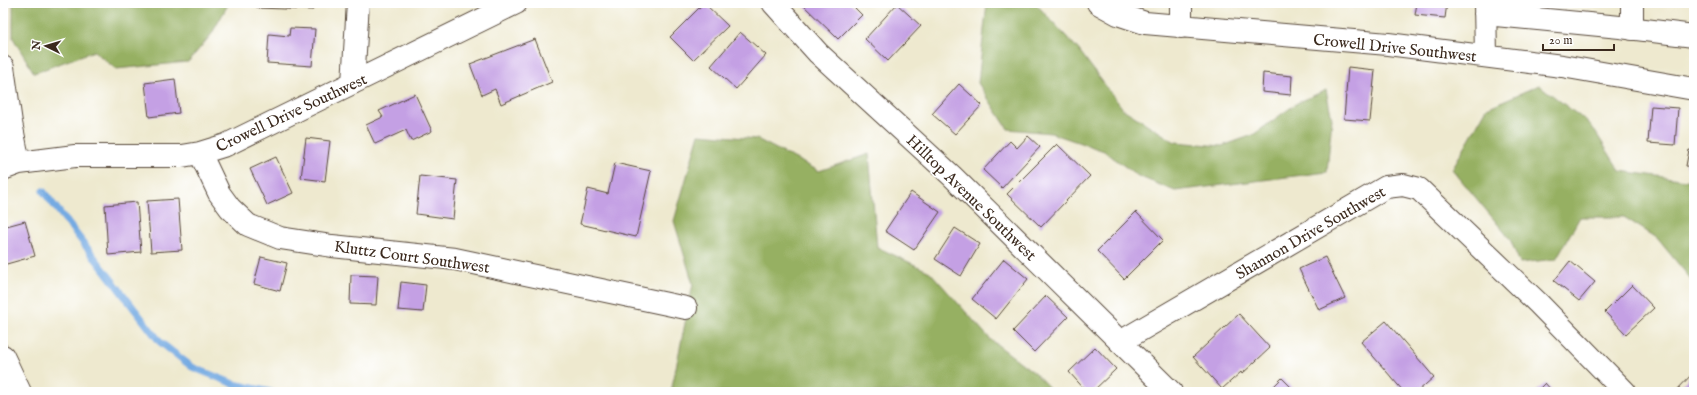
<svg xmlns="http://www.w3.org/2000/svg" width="1697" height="395" font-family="'IM FELL English',serif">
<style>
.forest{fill:#96b062;stroke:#686d40}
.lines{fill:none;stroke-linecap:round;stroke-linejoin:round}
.stream{stroke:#74aae2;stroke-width:7}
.building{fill:#c4a0e4}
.minor-casing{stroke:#564739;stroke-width:24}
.minor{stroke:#fff;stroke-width:22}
.labels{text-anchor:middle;stroke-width:3;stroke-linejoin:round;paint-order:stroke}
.street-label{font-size:16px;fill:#3b2a1e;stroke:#fff}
</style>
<rect width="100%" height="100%" fill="#fff"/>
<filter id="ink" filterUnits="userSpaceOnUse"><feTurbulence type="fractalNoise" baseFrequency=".025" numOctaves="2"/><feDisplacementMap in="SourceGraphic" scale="8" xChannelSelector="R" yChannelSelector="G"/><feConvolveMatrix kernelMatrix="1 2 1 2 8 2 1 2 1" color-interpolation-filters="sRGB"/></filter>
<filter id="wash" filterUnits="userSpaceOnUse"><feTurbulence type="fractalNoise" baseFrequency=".012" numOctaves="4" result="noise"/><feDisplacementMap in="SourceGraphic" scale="16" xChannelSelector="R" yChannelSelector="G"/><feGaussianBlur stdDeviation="0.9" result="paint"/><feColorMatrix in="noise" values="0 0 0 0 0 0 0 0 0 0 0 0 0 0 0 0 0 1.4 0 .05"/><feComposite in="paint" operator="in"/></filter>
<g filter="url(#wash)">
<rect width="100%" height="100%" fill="#eee9cf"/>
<path class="forest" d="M13 3H229L211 35 188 62 116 69 94 51 34 73 13 38Z
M987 3H1035L1078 49 1123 109 1175 142 1222 146 1253 135 1297 103 1326 90 1332 119 1327 172 1175 191 1138 176 1104 151 1051 133 1008 129 978 83Z
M1539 85 1591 125 1620 171 1694 181V283L1657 238 1624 217H1580L1556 259 1520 263 1510 239 1452 169 1487 108Z
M699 134 757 139 819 171 869 154 877 247 930 272 991 340 1036 374 1053 392H671L693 284 674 221Z"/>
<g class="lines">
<path class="stream" d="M43 191 160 342 192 367 234 384 271 392"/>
</g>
<g id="blocks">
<path class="building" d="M258 3H313V10L257 8Z
M704 3 728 26 693 60 670 37Z
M801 3H850L862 15 838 39Z
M1417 3H1447L1445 18 1415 15Z
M897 4 921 26 888 61 865 39Z
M290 28 315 29 312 66 267 63 269 34 289 36Z
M740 32 766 55 736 89 711 66Z
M535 39 552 82 501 104 495 89 482 95 470 64Z
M1348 67 1375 70 1370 121 1344 119Z
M1263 73 1292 76 1291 95 1262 92Z
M175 79 179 113 149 117 145 83Z
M959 84 982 105 955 134 932 114Z
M415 94 432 131 411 141 406 130 375 144 366 125 383 117 379 111Z
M1651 106 1678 108 1675 145 1648 143Z
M1028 136 1040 147 1002 188 983 170 1010 141 1017 148Z
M306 138 330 141 325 181 301 178Z
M1057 144 1090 176 1041 227 1007 194Z
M1689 150 1694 151V167L1686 166Z
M276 157 293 193 267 205 250 169Z
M615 163 651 171 636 237 580 224 588 189 608 194Z
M420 176 457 180 453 219 416 214Z
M911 192 940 212 914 250 885 231Z
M178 199 182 250 151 252 147 201Z
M137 202 141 252 108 255 105 205Z
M1136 212 1163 240 1124 279 1097 251Z
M25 221 35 256 3 265V227Z
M955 228 980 244 961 276 935 259Z
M261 257 287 263 280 291 254 284Z
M1325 257 1345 298 1319 310 1299 269Z
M1004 259 1028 279 996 319 972 299Z
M1570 261 1595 282 1579 301 1554 281Z
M351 275 378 276 376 305 350 304Z
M401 282 426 285 423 312 398 310Z
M1632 285 1654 308 1626 334 1605 312Z
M1046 296 1068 317 1034 352 1013 331Z
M1239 314 1270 348 1242 374 1241 372 1222 389 1193 357Z
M1386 321 1434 377 1417 392H1404L1361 342Z
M1095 347 1116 369 1092 392H1087L1069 372Z
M1694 372V392H1675Z
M1282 378 1296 392H1268Z
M1545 383 1553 392H1536Z"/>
</g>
</g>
<g filter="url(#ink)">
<use href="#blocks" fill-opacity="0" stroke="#564739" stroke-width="1"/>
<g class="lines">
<defs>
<path id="minor" d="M773 3 818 53 952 176 1171 392
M1098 3 1118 14 1145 23 1388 44 1562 66 1694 89
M1181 3V27
M1485 3 1486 56
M1632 3V29
M1485 14 1620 27 1694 36
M3 67 11 123 19 163
M353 83 358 3
M200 153 219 193 230 208 248 225 280 238 332 246 455 259 686 308
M3 169 19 163 75 156H182L200 153 226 145 516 3
M1120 342 1386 187 1403 185 1419 189 1538 303 1625 392
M3 356 20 392"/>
</defs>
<use href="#minor" class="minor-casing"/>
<use href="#minor" class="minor"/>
</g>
</g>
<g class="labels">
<g class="street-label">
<text transform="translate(1395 47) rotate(6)" y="6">Crowell Drive Southwest</text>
<text transform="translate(291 112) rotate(-25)" y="6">Crowell Drive Southwest</text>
<text transform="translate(972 197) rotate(44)" y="6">Hilltop Avenue Southwest</text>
<text transform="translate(1310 232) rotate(-30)" y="6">Shannon Drive Southwest</text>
<text transform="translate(412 256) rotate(8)" y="6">Kluttz Court Southwest</text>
</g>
</g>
<rect width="1697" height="395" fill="none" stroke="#fff" stroke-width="16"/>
<g transform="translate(46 46) rotate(275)" stroke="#ffffff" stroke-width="3" paint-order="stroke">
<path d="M0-3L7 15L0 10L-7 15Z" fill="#3b2a1e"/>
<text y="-6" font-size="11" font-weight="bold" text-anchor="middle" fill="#3b2a1e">N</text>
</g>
<path d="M1543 44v6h71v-6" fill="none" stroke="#3b2a1e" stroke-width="2"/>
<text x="1549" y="44" font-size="12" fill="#3b2a1e" stroke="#ffffff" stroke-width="3" paint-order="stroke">20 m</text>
</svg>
